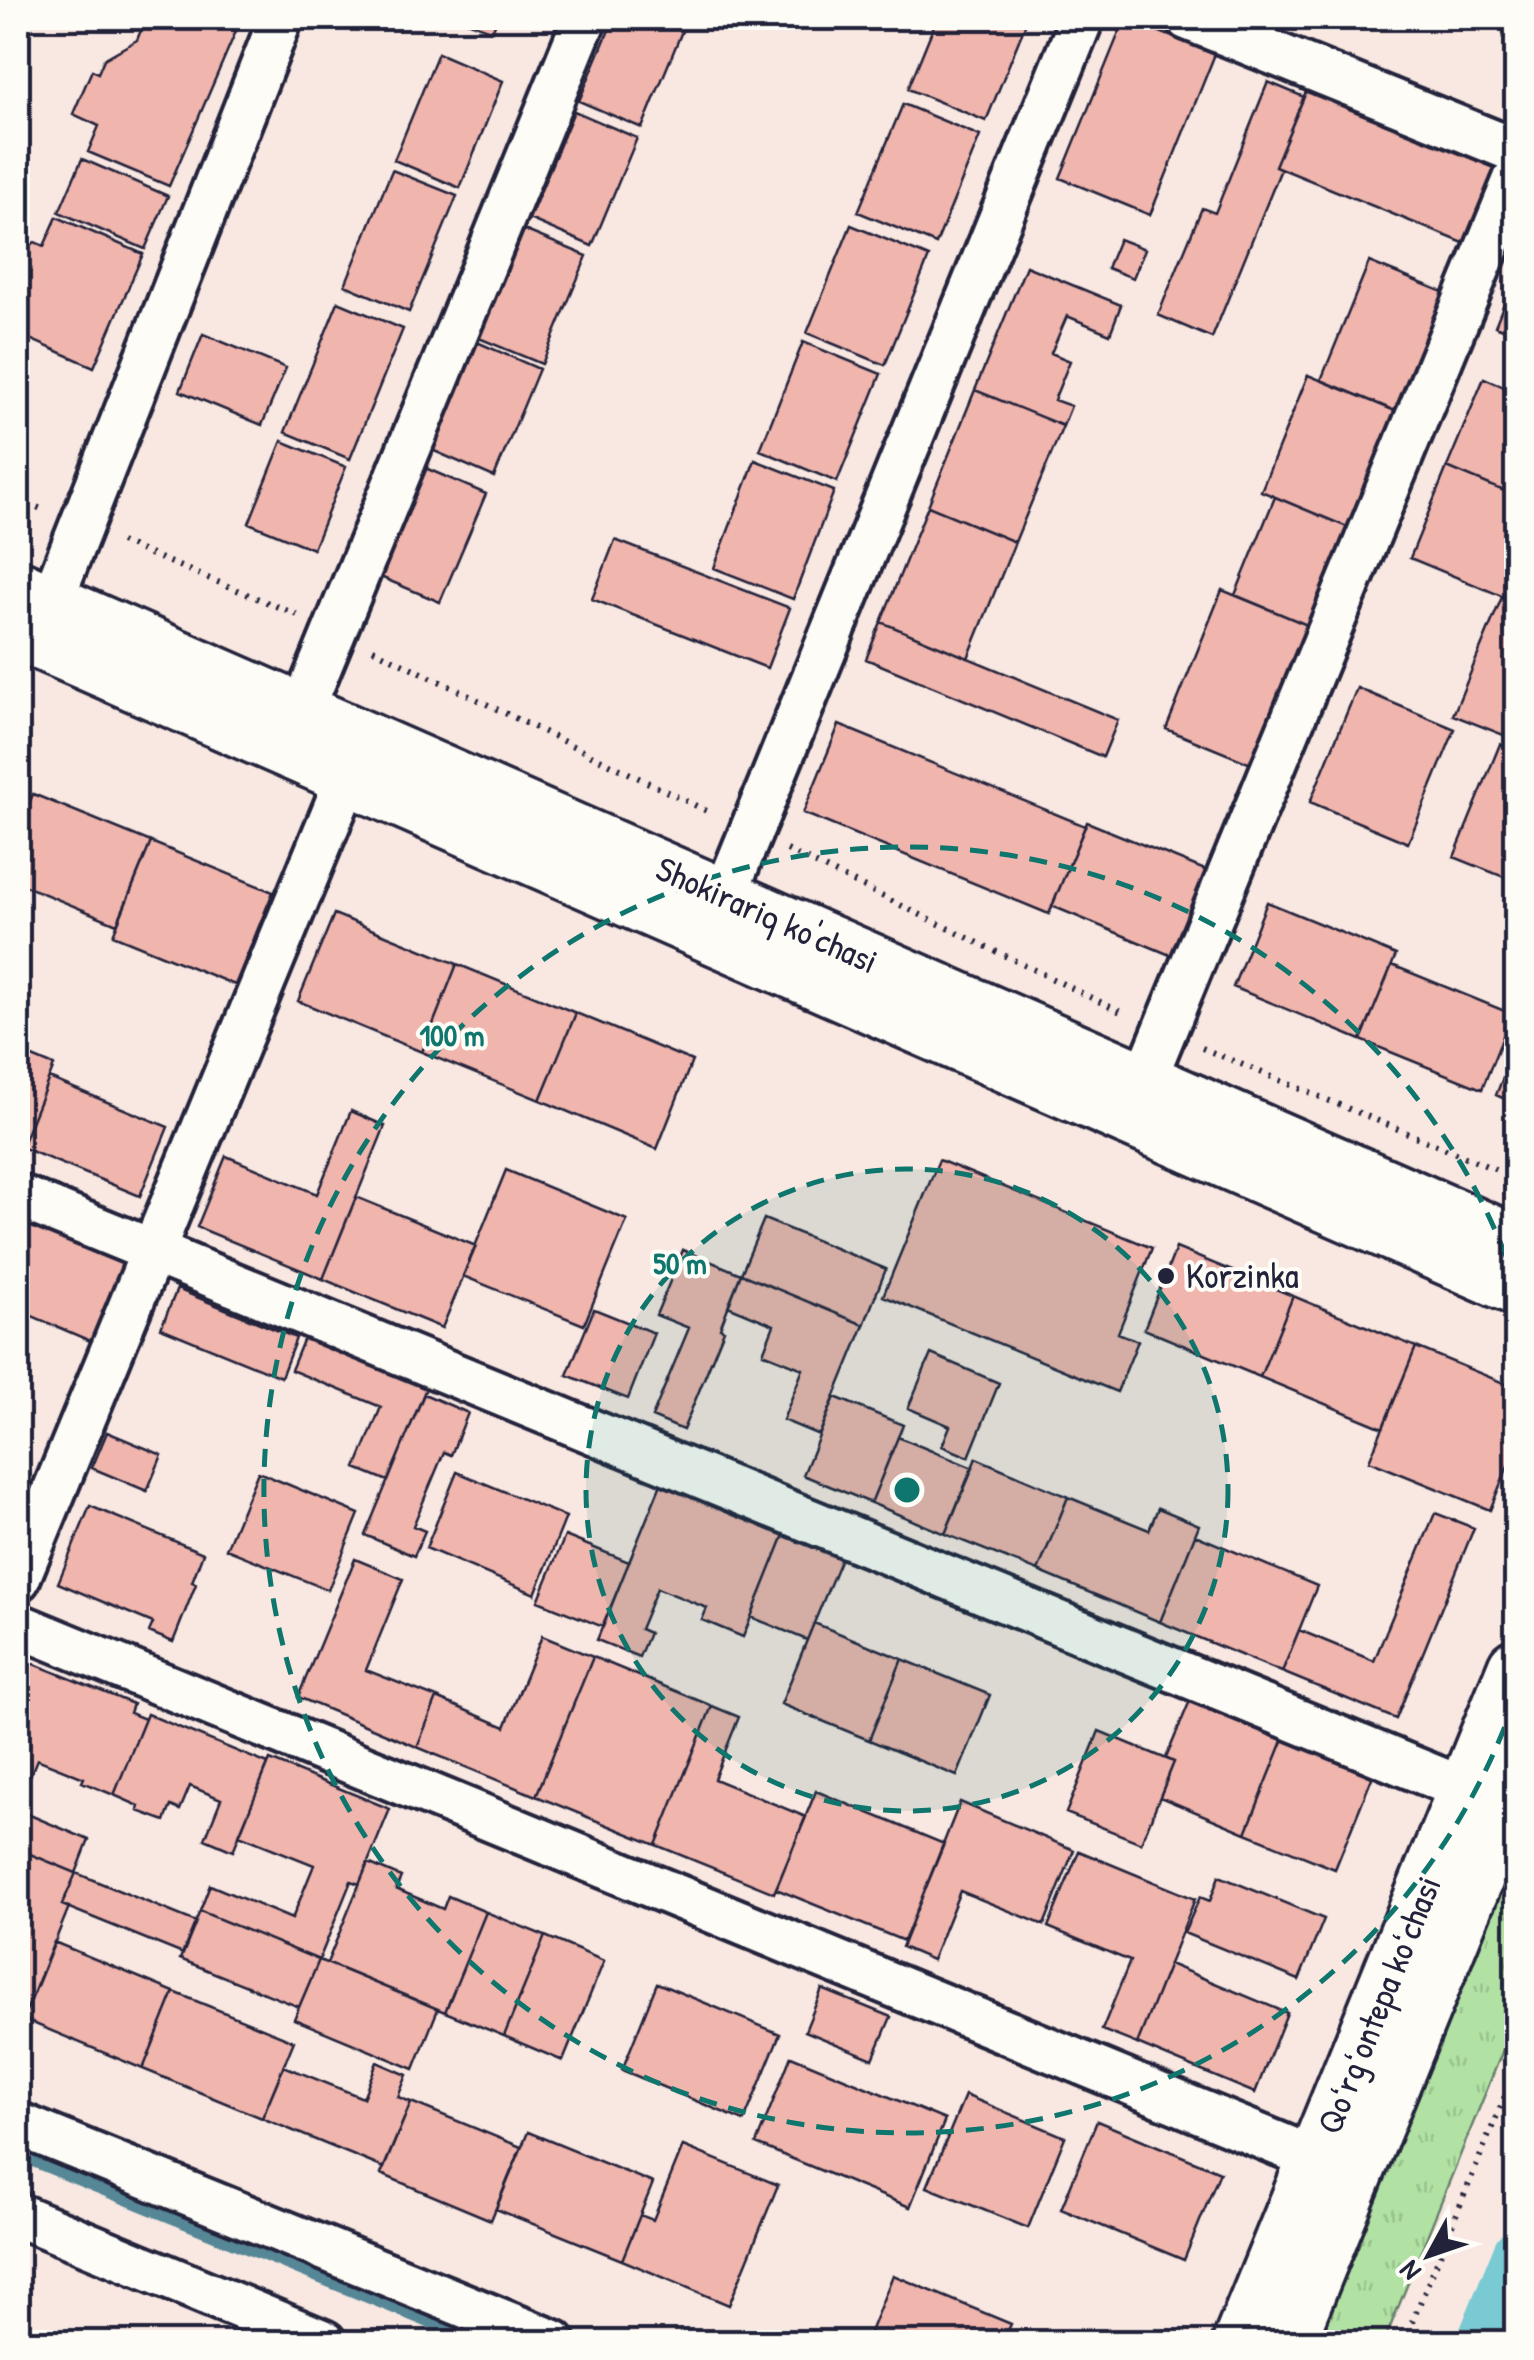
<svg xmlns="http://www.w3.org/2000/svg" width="1534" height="2360" font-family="'Patrick Hand',sans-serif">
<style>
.grass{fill:url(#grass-tufts);stroke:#6a826f;stroke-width:2.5}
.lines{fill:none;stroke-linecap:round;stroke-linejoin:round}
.stream{stroke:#568796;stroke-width:12}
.canal{stroke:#79cad2;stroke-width:45}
.building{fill:#f0b5ad;stroke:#22223b;stroke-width:2.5}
.minor-casing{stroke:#22223b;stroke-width:50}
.secondary-casing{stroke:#22223b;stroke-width:62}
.path{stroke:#22223b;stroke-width:6;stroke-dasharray:2.5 8;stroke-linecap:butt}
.minor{stroke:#fdfcf7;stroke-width:42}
.secondary{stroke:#fdfcf7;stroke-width:55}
.ring{fill:none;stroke:#0f766e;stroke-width:5;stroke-dasharray:18 12}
.poi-dot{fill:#22223b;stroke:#fdfcf7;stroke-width:4}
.labels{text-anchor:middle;stroke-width:8;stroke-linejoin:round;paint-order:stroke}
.street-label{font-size:35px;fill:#22223b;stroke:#fdfcf7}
.poi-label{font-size:35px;fill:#22223b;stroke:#fdfcf7;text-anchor:start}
.centre{fill:#0f766e;stroke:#fdfcf7;stroke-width:5}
.ring-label{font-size:30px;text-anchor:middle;font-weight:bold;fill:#0f766e;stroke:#fdfcf7;stroke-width:8;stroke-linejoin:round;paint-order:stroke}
</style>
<defs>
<pattern id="grass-tufts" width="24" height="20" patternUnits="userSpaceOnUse" patternTransform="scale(2.5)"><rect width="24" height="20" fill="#b1e2a3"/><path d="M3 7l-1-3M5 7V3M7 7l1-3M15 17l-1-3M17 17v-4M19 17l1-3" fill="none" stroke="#98c28d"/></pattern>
</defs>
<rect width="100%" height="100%" fill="#f9e7e1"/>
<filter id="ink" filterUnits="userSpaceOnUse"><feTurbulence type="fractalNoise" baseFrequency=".01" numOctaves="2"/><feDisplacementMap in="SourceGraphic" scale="20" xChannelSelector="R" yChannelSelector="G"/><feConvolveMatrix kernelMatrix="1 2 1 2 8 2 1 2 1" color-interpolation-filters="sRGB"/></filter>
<g filter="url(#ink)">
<path class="grass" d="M1516 1852V2018L1384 2342H1314Z"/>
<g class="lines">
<path class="stream" d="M18 2155 478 2342"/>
<path class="canal" d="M1479 2342 1516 2251"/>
</g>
<path class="building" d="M146 18H205L236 31 169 186 88 152 99 126 73 114 92 70 98 73 104 59 137 40Z
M459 18H498L492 31Z
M614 18 687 19 642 128 579 101Z
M937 18H1028L986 121 908 89Z
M1125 18 1215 54 1150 215 1060 178Z
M438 53 503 81 460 188 394 160Z
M1268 82 1304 97 1275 166 1281 169 1212 338 1158 315 1202 208 1215 213Z
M1307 89 1498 167 1466 244 1275 166Z
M903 104 980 136 936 244 858 212Z
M574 111 637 138 592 246 529 219Z
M82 159 168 196 145 249 59 212Z
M392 170 457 196 409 312 345 285Z
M57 217 143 254 94 367 18 334V250L35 242 44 246Z
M851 225 929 257 885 365 807 333Z
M524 230 587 256 542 364 479 338Z
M1119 239 1145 249 1133 278 1107 268Z
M1369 262 1448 294 1400 413 1321 380Z
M1026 266 1121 305 1110 334 1067 316 1051 353 1070 361 1054 400 1071 406 1063 426 975 390Z
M1516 273V334L1495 326Z
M338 302 403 329 350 459 285 432Z
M203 334 286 368 262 425 180 391Z
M477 342 539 369 494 477 432 450Z
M803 342 881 374 837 482 760 450Z
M1308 375 1400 413 1352 529 1261 491Z
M1484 378 1516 392V496L1447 467Z
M975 390 1063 426 1015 542 928 506Z
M282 441 346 467 313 549 249 523Z
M755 460 834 491 793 599 714 568Z
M423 467 486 494 440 602 378 576Z
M1447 467 1516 496V602L1410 558Z
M1275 497 1352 529 1312 627 1235 595Z
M928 506 1015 542 968 658 881 622Z
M615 540 790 608 767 668 592 599Z
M1222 590 1312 627 1256 766 1166 729Z
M1502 597 1516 603V740L1453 715Z
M881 622 1118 720 1103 757 866 659Z
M1357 688 1455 729 1408 843 1310 802Z
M839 725 1085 826 1049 914 803 813Z
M1500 744 1516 751V882L1454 857Z
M33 794 151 842 117 924 18 883V831Z
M1087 822 1210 872 1175 957 1052 906Z
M151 842 273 892 235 985 113 935Z
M1267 902 1396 955 1361 1040 1233 987Z
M334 914 457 964 422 1052 298 1001Z
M457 964 576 1013 540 1100 422 1052Z
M1392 965 1512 1014 1482 1089 1361 1040Z
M576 1013 692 1061 657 1149 540 1100Z
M1516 1045V1104L1496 1095Z
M18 1051 54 1066 21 1147 18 1146Z
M49 1078 168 1127 140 1196 21 1147Z
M351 1111 385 1126 323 1279 197 1227 226 1156 317 1194Z
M939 1160 1152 1248 1118 1333 1138 1341 1117 1392 883 1296Z
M506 1170 627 1220 584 1325 463 1276Z
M356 1197 476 1246 442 1328 323 1279Z
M764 1219 886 1269 864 1325 741 1274Z
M22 1220 128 1263 95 1343 18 1310V1231Z
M1176 1248 1293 1296 1260 1377 1144 1329Z
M683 1250 741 1274 720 1328 724 1330 683 1430 652 1417 689 1328 656 1315Z
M741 1274 864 1325 819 1435 783 1420 803 1369 763 1353 774 1325 728 1306Z
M177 1289 296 1338 281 1377 161 1328Z
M1293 1296 1416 1347 1383 1428 1260 1377Z
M594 1309 654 1333 628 1399 567 1375Z
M304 1338 426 1388 388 1481 356 1468 381 1407 291 1370Z
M1416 1347 1516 1388V1446L1490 1510 1369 1461Z
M931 1354 999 1383 969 1457 942 1446 950 1426 908 1408Z
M424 1394 468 1413 451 1455 444 1452 413 1526 425 1531 414 1556 365 1535Z
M835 1397 903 1425 871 1503 803 1475Z
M107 1432 162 1455 147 1491 92 1468Z
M898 1437 973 1468 945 1534 871 1503Z
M976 1458 1068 1497 1038 1571 945 1534Z
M258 1472 359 1514 328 1590 226 1549Z
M457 1472 566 1517 535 1594 426 1548Z
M18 1476 28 1480 18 1506Z
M661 1484 784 1535 743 1637 702 1620 707 1608 657 1588 640 1629 649 1633 639 1657 597 1640Z
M1068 1497 1149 1530 1158 1508 1199 1525 1160 1622 1038 1571Z
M90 1506 203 1553 192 1582 196 1584 173 1642 149 1632 153 1623 58 1583Z
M1435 1513 1474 1528 1396 1719 1282 1672 1299 1630 1374 1661Z
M784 1535 841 1558 807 1640 751 1617Z
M1195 1535 1317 1586 1282 1672 1160 1622Z
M565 1536 629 1562 603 1627 538 1601Z
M355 1559 403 1579 366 1670 437 1698 417 1747 298 1697Z
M814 1623 902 1659 869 1740 781 1704Z
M542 1636 593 1657 536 1796 417 1747 437 1698 505 1727Z
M593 1657 712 1706 656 1845 536 1796Z
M22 1659 133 1704 130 1713 145 1719 114 1795 82 1782 84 1778 37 1759 30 1776 18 1770V1671Z
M902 1659 990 1695 957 1776 869 1740Z
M1191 1698 1285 1736 1246 1833 1160 1797 1174 1762 1166 1758Z
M712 1706 739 1717 714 1779 806 1817 774 1893 656 1845Z
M147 1714 268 1764 233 1851 205 1839 221 1799 190 1786 180 1810 171 1806 165 1821 138 1811 139 1806 114 1795Z
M1099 1731 1174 1762 1141 1843 1066 1813Z
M1285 1736 1374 1773 1335 1869 1246 1833Z
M270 1760 390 1809 359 1884 351 1881 319 1960 200 1911 210 1885 292 1919 314 1865 239 1835Z
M816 1791 944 1844 904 1941 776 1889Z
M960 1802 1074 1850 1044 1925 960 1891 932 1960 902 1947Z
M18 1810 89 1840 76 1873 18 1849Z
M18 1849 76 1873 62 1905 69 1907 28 2008 18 2004V1916L27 1893 18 1890Z
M1079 1851 1195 1899 1137 2044 1102 2030 1130 1961 1048 1927Z
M368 1863 401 1877 396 1889 443 1909 448 1896 486 1912 445 2012 327 1963Z
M76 1873 196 1922 183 1954 62 1905Z
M1219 1876 1324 1919 1299 1980 1184 1933 1200 1897 1210 1901Z
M200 1911 319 1960 299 2007 180 1959Z
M486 1912 545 1936 504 2036 445 2012Z
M545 1936 604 1961 563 2061 504 2036Z
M54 1942 174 1992 143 2069 23 2019Z
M319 1960 438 2009 414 2069 294 2019Z
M1169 1964 1287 2013 1255 2093 1137 2044Z
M657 1983 780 2034 744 2121 622 2070Z
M822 1989 891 2017 873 2059 805 2031Z
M174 1992 294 2041 262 2118 143 2069Z
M791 2056 945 2120 910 2207 756 2144Z
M377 2062 407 2075 398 2097 411 2102 384 2168 262 2118 284 2066 363 2098Z
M965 2095 1065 2137 1028 2228 927 2187Z
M411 2102 521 2147 491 2220 381 2174Z
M1097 2121 1220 2172 1184 2260 1061 2209Z
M528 2132 653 2183 622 2260 496 2209Z
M683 2146 778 2185 729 2305 622 2260 640 2215 653 2220Z
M893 2275 1011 2324 1003 2342H866Z"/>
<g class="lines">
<defs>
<path id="minor" d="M1187 18 1516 151
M40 630 281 18
M290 740 585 18
M713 925 1082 18
M1133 1108 1516 177
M18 1196 1493 1801
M18 1579 348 776
M18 1625 1342 2170
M18 2124 554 2342
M18 2215 324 2342"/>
<path id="secondary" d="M18 588 1516 1244
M18 632 1516 1287
M1241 2342 1516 1667
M1287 2342 1516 1778"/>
</defs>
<use href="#minor" class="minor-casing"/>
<use href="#secondary" class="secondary-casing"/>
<path class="path" d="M18 499 44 510
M120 542 298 615
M373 649 713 814
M787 850 1127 1015
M1202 1048 1516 1178
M1404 2342 1516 2069"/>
<use href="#minor" class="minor"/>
<use href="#secondary" class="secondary"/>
</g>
</g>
<circle cx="907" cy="1490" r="321" fill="#0f766e" fill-opacity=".12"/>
<g class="ring">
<circle cx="907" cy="1490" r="321"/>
<path d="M1515 1699A643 643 0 1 1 1515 1281"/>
</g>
<circle class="poi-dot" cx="1166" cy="1276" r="10"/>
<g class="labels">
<g class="street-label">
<text transform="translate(767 915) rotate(24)" y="12">Shokirariq ko'chasi</text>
<text transform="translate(1379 2005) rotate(-68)" y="12">Qoʻrgʻontepa koʻchasi</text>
</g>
<g class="poi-label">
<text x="1186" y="1288">Korzinka</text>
</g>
</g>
<circle cx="907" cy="1490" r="15" class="centre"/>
<g class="ring-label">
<text x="452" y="1046">100 m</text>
<text x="680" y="1274">50 m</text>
</g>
<rect width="1534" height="2360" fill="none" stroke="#fdfcf7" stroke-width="60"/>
<rect x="30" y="30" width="1474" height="2300" fill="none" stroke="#22223b" stroke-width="4" filter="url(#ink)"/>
<g transform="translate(1429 2255) rotate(230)" stroke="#fdfcf7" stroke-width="8" paint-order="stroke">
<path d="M0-8L18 38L0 25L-18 38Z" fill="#22223b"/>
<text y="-15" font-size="28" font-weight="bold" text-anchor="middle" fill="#22223b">N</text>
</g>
</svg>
